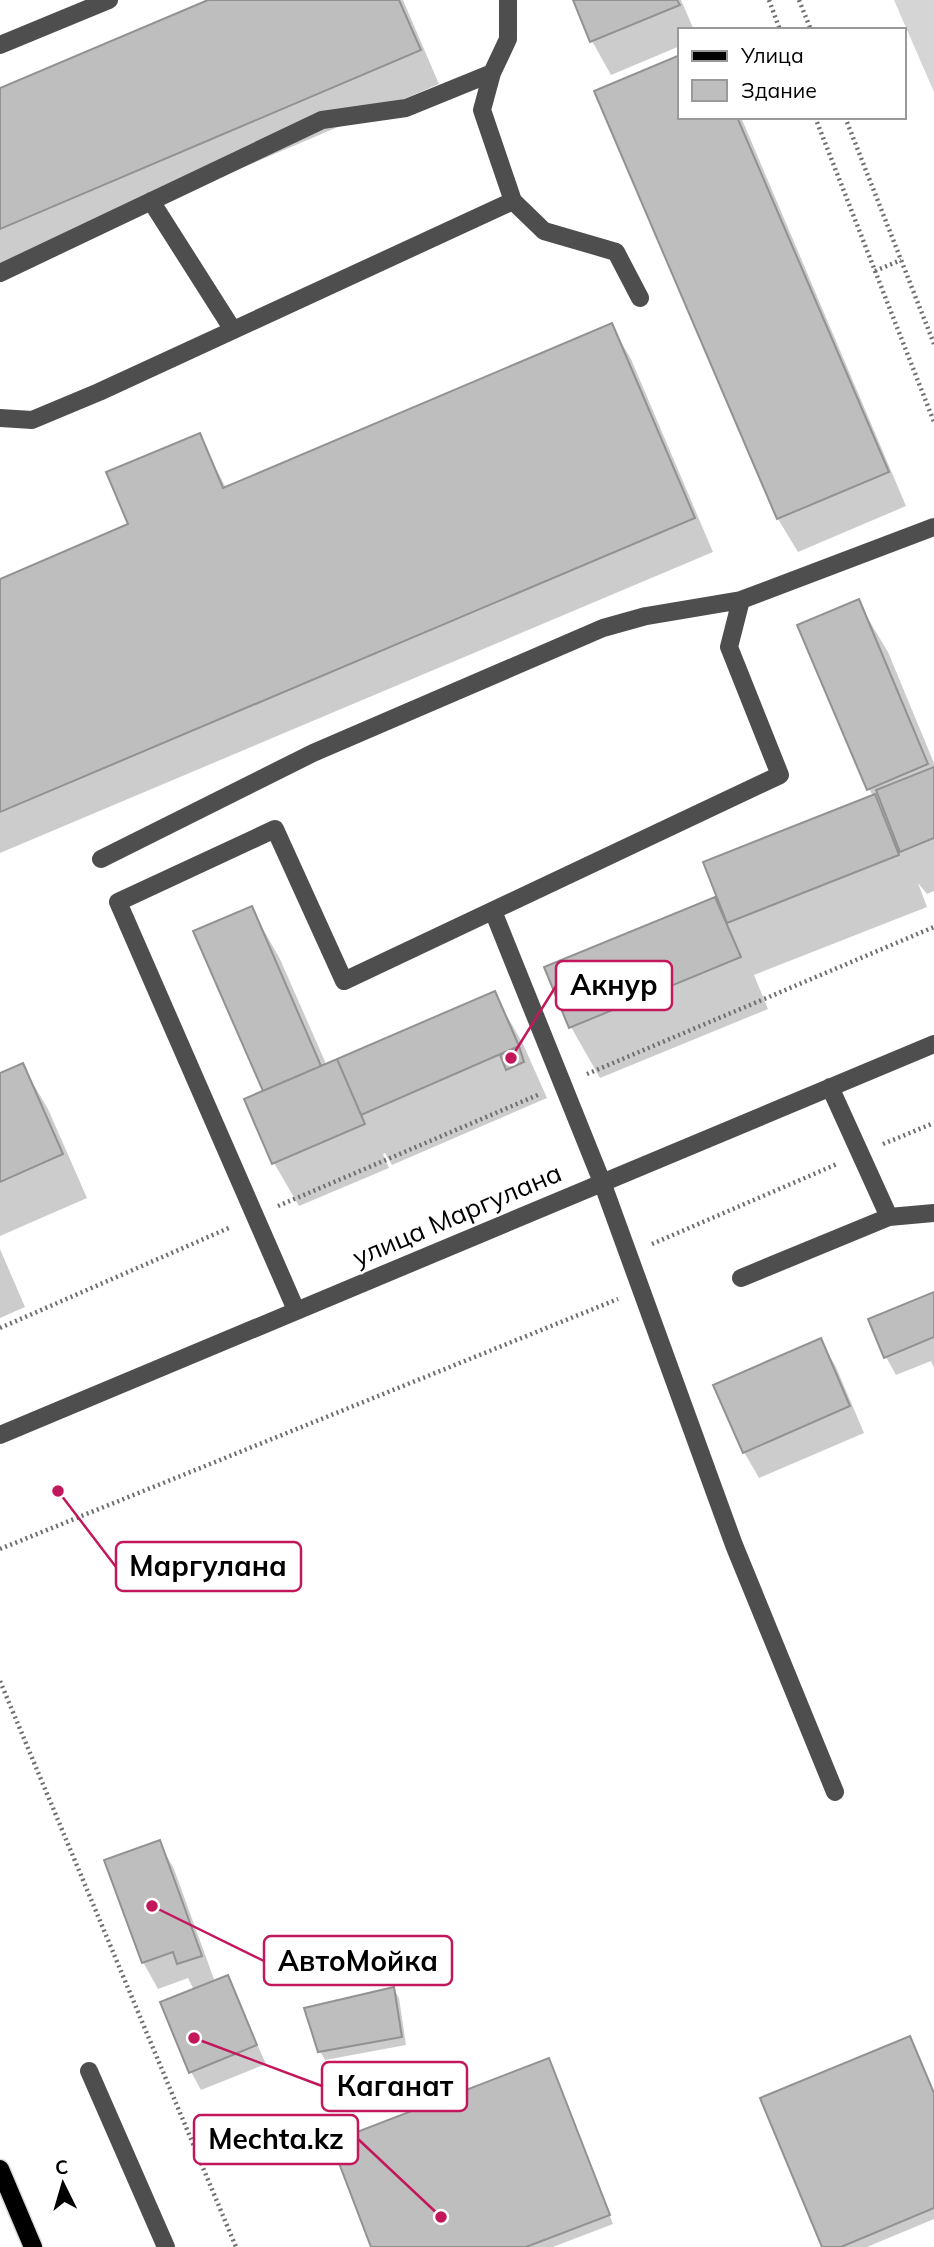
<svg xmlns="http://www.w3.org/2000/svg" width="934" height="2247" font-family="Mulish,sans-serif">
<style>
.green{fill:#d5d5d5}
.shadow{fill:#0003}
.building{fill:#bebebe;stroke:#929292;stroke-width:2}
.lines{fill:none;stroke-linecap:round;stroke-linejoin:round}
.major-casing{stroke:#dbdbdb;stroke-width:21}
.path{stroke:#707070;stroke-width:4.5;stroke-dasharray:2 3.5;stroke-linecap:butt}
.minor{stroke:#4e4e4e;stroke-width:18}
.major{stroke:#000;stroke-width:18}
.labels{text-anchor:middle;stroke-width:5;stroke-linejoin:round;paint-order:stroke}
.street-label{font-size:26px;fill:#000;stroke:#fff}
.leader{fill:none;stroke:#c2185b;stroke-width:2.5}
.callout-dot{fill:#c2185b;stroke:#fff;stroke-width:2.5}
.callout{fill:#fff;stroke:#c2185b;stroke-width:2.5}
.callout-label{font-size:28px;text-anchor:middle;font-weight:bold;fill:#000}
</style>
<rect width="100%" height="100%" fill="#fff"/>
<path class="green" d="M894 0H934V92Z"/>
<path class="shadow" d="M212 0H403L439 84 0 271V90Z
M575 0H681L694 30H680V46L611 75 592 41Z
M680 57V117H741L906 506 798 552 778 519 596 92Z
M611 325 631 359 713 552 0 853V581L131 525 199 435 226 488Z
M858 602 888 652 934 763V891L927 894 918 883 927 907 754 975 768 1009 600 1078 571 1027 546 968 718 897 873 796 869 789Z
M251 908 280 959 327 1066 494 993 523 1044 547 1098 392 1165 385 1153 383 1154 389 1168 299 1206 274 1163Z
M22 1065 48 1109 87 1198 0 1236V1075Z
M0 1249 25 1307 0 1318Z
M934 1294V1368L931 1361 896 1375 886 1357Z
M820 1340 836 1367 864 1433 759 1478 744 1452Z
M159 1842 174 1869 215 1982 227 1977 266 2064 201 2090 191 2072 194 1990 188 1978 158 1989 143 1962Z
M394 1989 399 1998 406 2045 325 2060 320 2051Z
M553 2069 613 2224 553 2247H373Z
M934 2093V2219L867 2247H824Z"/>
<path class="building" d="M208 0H399L421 50 0 229V88Z
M573 0H677L680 5 590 42Z
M680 55V117H737L889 472 777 519 594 91Z
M612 323 695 518 0 812V579L128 524 106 472 200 433 223 488Z
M859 599 928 764 867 790 797 625Z
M934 767V838L900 852 876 790Z
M875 794 899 855 727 923 703 862Z
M715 897 741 957 569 1028 544 967Z
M252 906 321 1066 263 1091 193 931Z
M495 991 519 1046 361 1115 337 1059Z
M519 1046 524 1062 506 1070 500 1055Z
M337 1059 365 1124 272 1164 244 1099Z
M23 1063 63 1154 0 1182V1073Z
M934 1292V1337L884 1358 868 1319Z
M821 1338 850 1406 743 1453 713 1385Z
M160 1840 202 1956 177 1964 173 1952 142 1963 104 1860Z
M228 1975 257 2045 189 2073 160 2002Z
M394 1987 402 2037 318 2052 304 2008Z
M910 2036 934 2093V2208L841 2247H822L760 2098Z
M549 2058 610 2215 526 2247H371L331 2142Z"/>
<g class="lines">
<defs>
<path id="major" d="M0 2169 33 2247"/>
</defs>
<use href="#major" class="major-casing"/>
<path class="path" d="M769 0 780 30
M799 0 811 30
M815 117 934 422
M845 117 934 344
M875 271 901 260
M587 1074 934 927
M883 1144 934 1123
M278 1206 540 1094
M652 1244 837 1164
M0 1328 231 1227
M0 1549 618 1299
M0 1681 236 2247"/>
<path class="minor" d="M508 0V39L492 73 482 110 513 201 544 231 616 252 640 298
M0 45 109 0
M151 201 233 330
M0 273 322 120 406 108 492 73
M0 418 32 420 99 392 513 201
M101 859 313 753 603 628 646 616 741 600
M493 911 602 1182 734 1545 835 1792
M830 1087 889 1217
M741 1278 889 1217 934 1213
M296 1310 118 902 275 829 344 981 780 775 729 647 741 600 934 527
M0 1435 934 1044
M89 2071 166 2247"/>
<use href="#major" class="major"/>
</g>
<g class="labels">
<g class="street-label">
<text transform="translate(457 1215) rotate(-23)" y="9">улица Маргулана</text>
</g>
</g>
<path class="leader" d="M511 1058L556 986M58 1491L116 1567M152 1906L264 1961M194 2038L322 2086M441 2217L358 2139"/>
<g class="callout-dot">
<circle cx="511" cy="1058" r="7"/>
<circle cx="58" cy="1491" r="7"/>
<circle cx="152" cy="1906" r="7"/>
<circle cx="194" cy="2038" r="7"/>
<circle cx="441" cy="2217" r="7"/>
</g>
<g class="callout">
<rect x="556" y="961" width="116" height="49" rx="7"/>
<rect x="116" y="1542" width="185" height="49" rx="7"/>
<rect x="264" y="1936" width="188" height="49" rx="7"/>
<rect x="322" y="2062" width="145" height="49" rx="7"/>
<rect x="194" y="2115" width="164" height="49" rx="7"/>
</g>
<g class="callout-label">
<text x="614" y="995">Акнур</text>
<text x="208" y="1576">Маргулана</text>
<text x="358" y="1971">АвтоМойка</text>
<text x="395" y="2096">Каганат</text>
<text x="276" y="2149">Mechta.kz</text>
</g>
<rect x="678" y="28" width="228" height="91" fill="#ffffff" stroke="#999999" stroke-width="2"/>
<rect x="692" y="51" width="35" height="10" fill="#000000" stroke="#999999" stroke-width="2"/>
<text x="741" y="63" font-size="21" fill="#000000">Улица</text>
<rect x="692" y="80" width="35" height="21" fill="#bebebe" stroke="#999999" stroke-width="2"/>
<text x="741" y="98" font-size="21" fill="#000000">Здание</text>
<g transform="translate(63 2184) rotate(355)" stroke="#ffffff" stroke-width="5" paint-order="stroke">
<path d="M0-5L12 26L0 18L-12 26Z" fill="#000000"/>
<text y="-10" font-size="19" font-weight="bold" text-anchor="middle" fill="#000000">С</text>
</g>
</svg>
